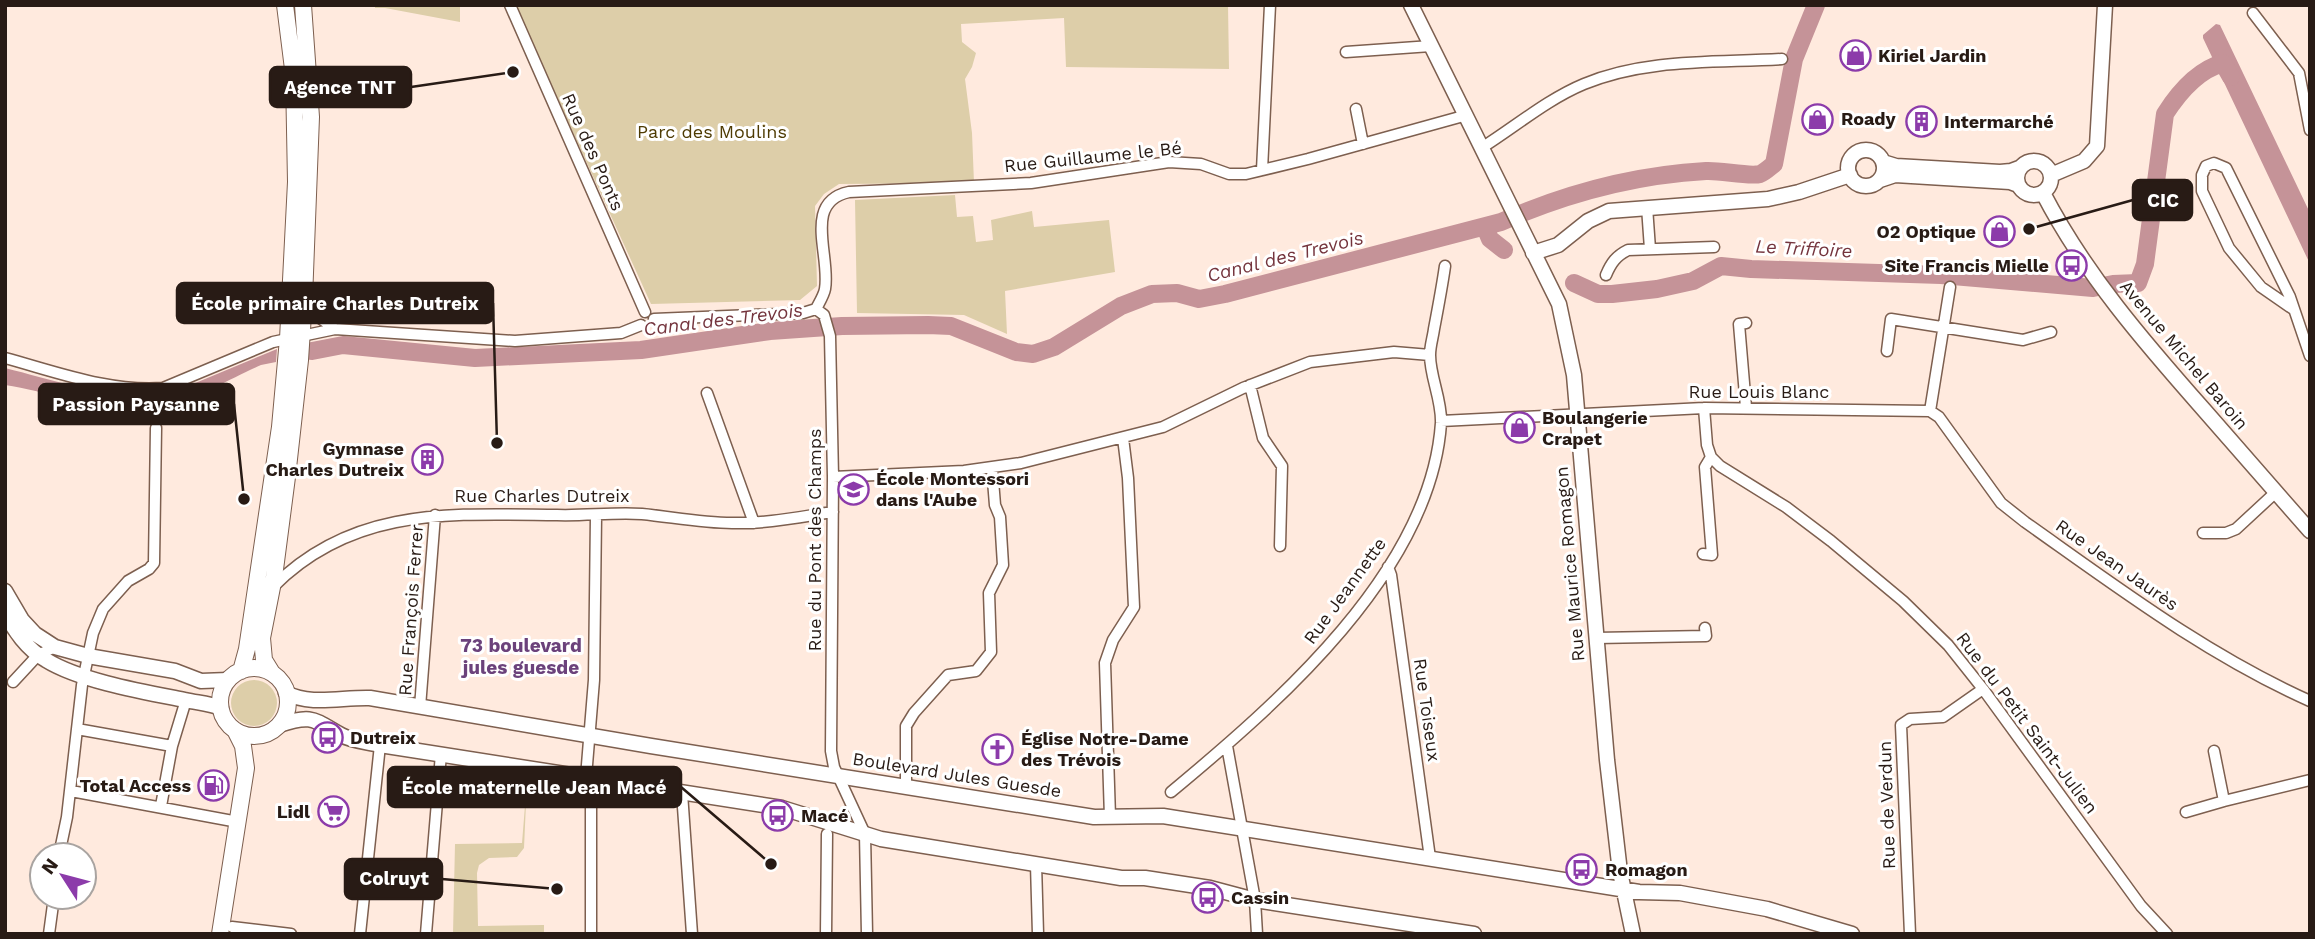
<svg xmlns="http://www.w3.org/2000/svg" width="2315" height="939" font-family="'Work Sans',sans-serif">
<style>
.green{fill:#ddcea9}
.water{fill:#c59398}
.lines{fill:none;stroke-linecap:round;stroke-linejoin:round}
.river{stroke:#c59398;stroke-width:18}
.street-casing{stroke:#7d5f4f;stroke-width:13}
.secondary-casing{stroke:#7d5f4f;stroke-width:17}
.primary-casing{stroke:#7d5f4f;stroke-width:18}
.street{stroke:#fff;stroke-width:10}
.secondary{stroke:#fff;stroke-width:14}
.primary{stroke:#fff;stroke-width:16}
.labels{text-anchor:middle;stroke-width:6;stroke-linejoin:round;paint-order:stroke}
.poi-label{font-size:18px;font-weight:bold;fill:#281b15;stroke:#fff;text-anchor:start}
.park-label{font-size:18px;fill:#4e3b03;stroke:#fff}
.street-label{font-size:18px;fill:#281b15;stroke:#fff}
.water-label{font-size:19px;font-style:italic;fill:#74343d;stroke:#fff}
.neighbourhood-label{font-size:19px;font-weight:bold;fill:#6b427b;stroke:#fff}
.leader{fill:none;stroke:#281b15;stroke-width:2.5}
.callout-dot{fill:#281b15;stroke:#fff;stroke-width:2.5}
.callout{fill:#281b15;stroke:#281b15;stroke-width:2.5}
.callout-label{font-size:19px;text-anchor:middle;font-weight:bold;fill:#fff}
</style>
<rect width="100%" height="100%" fill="#ffeade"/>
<path class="green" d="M375 5H460V22L385 8H375Z
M515 5H1228L1229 69 1066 67 1064 18 961 24 962 42 976 53 972 67 965 79 972 133 974 183 839 184 824 194 815 206 817 286 800 300 651 304Z
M955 195 957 217 973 216 976 242 993 240 991 220 1032 211 1034 227 1109 220 1115 272 1005 291 1007 334 964 315 857 313 855 200Z
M231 703a23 23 0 1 1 46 0a23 23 0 1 1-46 0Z
M527 781 524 848 517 857 489 858 479 865 477 873 478 926 544 925V934H453L455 844 522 843Z"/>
<path class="water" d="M2216 24 2220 25 2310 213V264L2203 38V35Z
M277 349 276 362 261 365C234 377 199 397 171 404 118 418 57 393 5 385V368C58 381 114 402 169 394Z"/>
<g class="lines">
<path class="river" d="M1485 227 1490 239 1504 250
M1574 283 1598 294H1612L1657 289 1693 281 1721 266 1751 269 1941 275 2093 288 2113 284 2138 283 2145 264 2165 114C2179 92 2198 70 2223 63L2231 77
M312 351 343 345 475 358 641 350 770 331 842 326 928 325 951 326 1016 352 1033 354 1054 347 1121 306 1152 294 1177 293 1199 299 1225 294 1501 222C1567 193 1634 175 1706 171 1720 170 1749 177 1760 174 1765 172 1770 167 1774 164L1794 59 1816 5"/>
<defs>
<path id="street" d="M510 5 645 312
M2253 13 2299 73 2310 130
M1346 52 1431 46
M1356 109 1363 144
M1483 147C1516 126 1548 99 1584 84 1646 58 1717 63 1782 59
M1262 170 1270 5
M1647 207 1650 249
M1606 275C1611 263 1616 256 1628 250L1714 247
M305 300 313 313 335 329
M816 309C819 303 824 295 825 289 831 256 802 202 849 192L1031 183 1169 162 1201 164 1229 174H1246L1308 159 1467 115
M816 309 824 315 830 336 833 477 831 751 834 767 865 834 867 934
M2293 309 2261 287 2229 248 2202 191V175L2206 166 2214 163 2226 168 2290 297 2310 356
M654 319 803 313 816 309
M1746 323 1739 324 1746 407
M1887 351 1891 319 2023 340 2051 332
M5 358C57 372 109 392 163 388L273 342 335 329 515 341 621 333 641 325
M1250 385 1263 438 1282 466 1280 546
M707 393 754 523
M1704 408 1707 445 1711 457 1720 466 1786 507 1831 541 1903 601 1948 645 1983 689 2141 906 2167 934
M1930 411 1950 287
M1441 421 1704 408 1930 411 1939 417 2001 503 2025 522C2117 587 2207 655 2310 701
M833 477 964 471 1021 463 1163 427 1243 388 1310 362 1394 352 1430 355
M2203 533H2226L2236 529 2276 492
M1703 554 1712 555 1705 467 1711 457
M1388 567 1391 575 1430 858
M273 587C353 506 453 514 557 515 585 516 615 512 642 514 672 517 702 523 732 523 766 524 799 517 833 512
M1596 638 1706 636 1705 628
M13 682 38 655 55 647
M420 707 435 515
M77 729 172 746
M1227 746 1255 900 1257 934
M2214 751 2224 801 2310 780
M586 777 594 680 596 516
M906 786V726L914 713 948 675 976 671 991 652 989 593 1003 565 1000 517 995 505 992 468
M71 791 238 822
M1171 792C1277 704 1431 571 1441 423 1442 400 1430 377 1430 355 1430 346 1433 337 1434 329 1438 308 1442 287 1445 266
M682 793 692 934
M161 806 172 746 186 700
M2186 812 2224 801
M1110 817 1105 663 1113 640 1134 607 1128 478 1123 438
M59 855 67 817 82 685 93 633 103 609 128 581 149 569 154 563 156 428
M1036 864 1038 934
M232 927 291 934
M49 934 54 897
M360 934 380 745
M426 934 441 754
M591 934V782L593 778
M826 934 827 834
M1910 934 1901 725 1910 719 1943 717 1983 689"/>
<path id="secondary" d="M1411 5 1559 304 1574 375 1607 760 1620 872 1633 934
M1848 168a18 18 0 1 1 36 0a18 18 0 1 1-36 0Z
M2017 178a17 17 0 1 1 34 0a17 17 0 1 1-34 0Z
M1883 162 1896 166 2000 172 2011 171 2019 168
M2051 175 2084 161 2097 146 2105 5
M1880 180 1895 175 2010 182 2018 185
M2043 193C2085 274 2144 342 2205 411 2240 451 2275 491 2310 531
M1533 253 1558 245 1588 221 1609 211 1768 199 1799 192 1850 175
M5 591 22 620 35 634 55 647 88 656 175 671 201 681 228 680
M5 611C13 630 28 650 46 660 80 681 144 692 185 700 198 703 208 703 221 708
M286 693C311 706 342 697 370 698L651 746 1094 817 1163 816 1639 892 1680 893 1729 902 1767 909 1852 934
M279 725C312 714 313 719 341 735 352 741 368 742 380 745L782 808 881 839 1121 878H1145L1210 888 1255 900 1474 934"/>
<path id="primary" d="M220 702a34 34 0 1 1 68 0a34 34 0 1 1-68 0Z
M241 671 247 649 280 427 288 339 296 182 294 77 285 5
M272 673 264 660 262 638 274 577 287 477 300 360 304 299 311 117 303 5
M220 934 246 768 243 746 235 730"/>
</defs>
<use href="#street" class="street-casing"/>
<use href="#secondary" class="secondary-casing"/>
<use href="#primary" class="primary-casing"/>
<use href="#street" class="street"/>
<use href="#secondary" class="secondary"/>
<use href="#primary" class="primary"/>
</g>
<defs>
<symbol id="shop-ring" viewBox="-11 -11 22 22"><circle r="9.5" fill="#fff" stroke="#8c3baa" stroke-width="1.5"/><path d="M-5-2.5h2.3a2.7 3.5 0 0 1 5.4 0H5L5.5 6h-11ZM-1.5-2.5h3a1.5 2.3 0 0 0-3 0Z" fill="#8c3baa"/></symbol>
<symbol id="building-ring" viewBox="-11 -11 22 22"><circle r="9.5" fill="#fff" stroke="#8c3baa" stroke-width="1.5"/><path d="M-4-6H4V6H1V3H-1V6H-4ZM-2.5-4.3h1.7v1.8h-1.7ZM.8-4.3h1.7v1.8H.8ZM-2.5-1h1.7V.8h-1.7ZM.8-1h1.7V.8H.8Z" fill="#8c3baa"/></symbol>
<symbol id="bus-ring" viewBox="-11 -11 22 22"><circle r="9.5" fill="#fff" stroke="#8c3baa" stroke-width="1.5"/><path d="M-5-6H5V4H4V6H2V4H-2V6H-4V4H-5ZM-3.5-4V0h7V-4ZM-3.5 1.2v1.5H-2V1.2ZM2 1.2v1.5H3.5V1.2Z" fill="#8c3baa"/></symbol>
<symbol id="school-ring" viewBox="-11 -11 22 22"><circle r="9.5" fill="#fff" stroke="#8c3baa" stroke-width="1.5"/><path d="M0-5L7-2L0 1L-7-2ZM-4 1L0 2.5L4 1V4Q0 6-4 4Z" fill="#8c3baa"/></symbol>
<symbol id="church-ring" viewBox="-11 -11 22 22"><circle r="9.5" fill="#fff" stroke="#8c3baa" stroke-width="1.5"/><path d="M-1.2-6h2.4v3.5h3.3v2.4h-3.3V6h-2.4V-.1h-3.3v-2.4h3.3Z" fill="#8c3baa"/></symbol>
<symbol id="fuel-ring" viewBox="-11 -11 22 22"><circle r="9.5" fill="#fff" stroke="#8c3baa" stroke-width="1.5"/><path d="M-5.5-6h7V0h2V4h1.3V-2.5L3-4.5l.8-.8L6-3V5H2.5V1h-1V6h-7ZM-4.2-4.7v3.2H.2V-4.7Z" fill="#8c3baa"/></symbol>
<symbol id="supermarket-ring" viewBox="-11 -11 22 22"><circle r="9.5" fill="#fff" stroke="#8c3baa" stroke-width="1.5"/><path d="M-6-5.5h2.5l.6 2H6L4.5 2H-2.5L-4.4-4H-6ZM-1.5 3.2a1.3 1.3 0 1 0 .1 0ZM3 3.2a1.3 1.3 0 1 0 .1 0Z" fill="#8c3baa"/></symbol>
</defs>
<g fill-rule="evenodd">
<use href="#shop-ring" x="1838" y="38" width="35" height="35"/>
<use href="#shop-ring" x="1800" y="102" width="35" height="35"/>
<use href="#building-ring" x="1904" y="104" width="35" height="35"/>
<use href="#shop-ring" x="1982" y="214" width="35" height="35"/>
<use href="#bus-ring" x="2054" y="248" width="35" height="35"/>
<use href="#shop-ring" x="1502" y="410" width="35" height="35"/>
<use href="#building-ring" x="410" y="442" width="35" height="35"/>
<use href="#school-ring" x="836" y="472" width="35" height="35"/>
<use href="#bus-ring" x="310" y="720" width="35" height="35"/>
<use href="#church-ring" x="980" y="732" width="35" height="35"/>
<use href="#fuel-ring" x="196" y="768" width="35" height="35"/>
<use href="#supermarket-ring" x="316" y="794" width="35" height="35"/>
<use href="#bus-ring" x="760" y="798" width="35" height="35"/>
<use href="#bus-ring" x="1564" y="852" width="35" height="35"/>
<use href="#bus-ring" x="1190" y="880" width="35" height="35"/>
</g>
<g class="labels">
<g class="poi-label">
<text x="1878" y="62">Kiriel Jardin</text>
<text x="1841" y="125">Roady</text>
<text x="1944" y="128">Intermarché</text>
<text x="1976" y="238" text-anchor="end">O2 Optique</text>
<text x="2049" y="272" text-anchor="end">Site Francis Mielle</text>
<text x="1542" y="424">Boulangerie<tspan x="1542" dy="21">Crapet</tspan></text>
<text x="404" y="455" text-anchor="end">Gymnase<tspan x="404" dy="21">Charles Dutreix</tspan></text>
<text x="876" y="485">École Montessori<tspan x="876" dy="21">dans l'Aube</tspan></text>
<text x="350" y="744">Dutreix</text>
<text x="1021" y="745">Église Notre-Dame<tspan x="1021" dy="21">des Trévois</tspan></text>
<text x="191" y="792" text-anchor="end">Total Access</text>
<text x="310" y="818" text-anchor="end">Lidl</text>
<text x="801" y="822">Macé</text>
<text x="1605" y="876">Romagon</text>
<text x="1231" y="904">Cassin</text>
</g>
<g class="park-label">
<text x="712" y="138">Parc des Moulins</text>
</g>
<g class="street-label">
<text transform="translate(593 152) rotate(66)" y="6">Rue des Ponts</text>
<text transform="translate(1093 157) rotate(-6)" y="6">Rue Guillaume le Bé</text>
<text transform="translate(2184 355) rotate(50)" y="6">Avenue Michel Baroin</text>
<text x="1759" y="398">Rue Louis Blanc</text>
<text x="542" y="502">Rue Charles Dutreix</text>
<text transform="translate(815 540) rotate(-90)" y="6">Rue du Pont des Champs</text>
<text transform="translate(1570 564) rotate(-95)" y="6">Rue Maurice Romagon</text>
<text transform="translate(2117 565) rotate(35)" y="6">Rue Jean Jaurès</text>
<text transform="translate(1345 591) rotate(-54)" y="6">Rue Jeannette</text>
<text transform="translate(411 610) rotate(-86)" y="6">Rue François Ferrer</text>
<text transform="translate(1427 710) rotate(82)" y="6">Rue Toiseux</text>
<text transform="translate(2027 723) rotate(53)" y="6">Rue du Petit Saint-Julien</text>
<text transform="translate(957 775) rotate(9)" y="6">Boulevard Jules Guesde</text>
<text transform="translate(1887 805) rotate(-92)" y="6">Rue de Verdun</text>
</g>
<g class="water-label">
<text transform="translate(1804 248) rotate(3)" y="7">Le Triffoire</text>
<text transform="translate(1285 256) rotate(-14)" y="7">Canal des Trevois</text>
<text transform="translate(723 319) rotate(-7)" y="7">Canal des Trevois</text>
</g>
<g class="neighbourhood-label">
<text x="521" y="652">73 boulevard<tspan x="521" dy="22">jules guesde</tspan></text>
</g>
</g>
<path class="leader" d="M513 72L411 87M2029 229L2133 200M497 443L493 303M244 499L234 404M771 864L681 787M557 889L442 879"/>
<g class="callout-dot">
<circle cx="513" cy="72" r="7"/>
<circle cx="2029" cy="229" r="7"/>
<circle cx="497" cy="443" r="7"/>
<circle cx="244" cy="499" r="7"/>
<circle cx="771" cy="864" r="7"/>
<circle cx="557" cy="889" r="7"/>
</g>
<g class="callout">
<rect x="270" y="67" width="141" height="40" rx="7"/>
<rect x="2133" y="180" width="59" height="40" rx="7"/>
<rect x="177" y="283" width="316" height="40" rx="7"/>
<rect x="39" y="384" width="195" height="40" rx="7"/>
<rect x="388" y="767" width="293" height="40" rx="7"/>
<rect x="345" y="859" width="97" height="40" rx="7"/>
</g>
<g class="callout-label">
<text x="340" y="94">Agence TNT</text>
<text x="2163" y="207">CIC</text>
<text x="335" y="310">École primaire Charles Dutreix</text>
<text x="136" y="411">Passion Paysanne</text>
<text x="534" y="794">École maternelle Jean Macé</text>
<text x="394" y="885">Colruyt</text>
</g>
<rect width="2315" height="939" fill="none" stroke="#281b15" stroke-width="14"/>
<g transform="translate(63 876) rotate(306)"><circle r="33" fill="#ffffff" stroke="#a9a4a1" stroke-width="2"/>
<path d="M0-5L12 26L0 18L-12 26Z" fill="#8c3baa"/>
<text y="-10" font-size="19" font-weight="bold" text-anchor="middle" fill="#281b15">N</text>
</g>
</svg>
